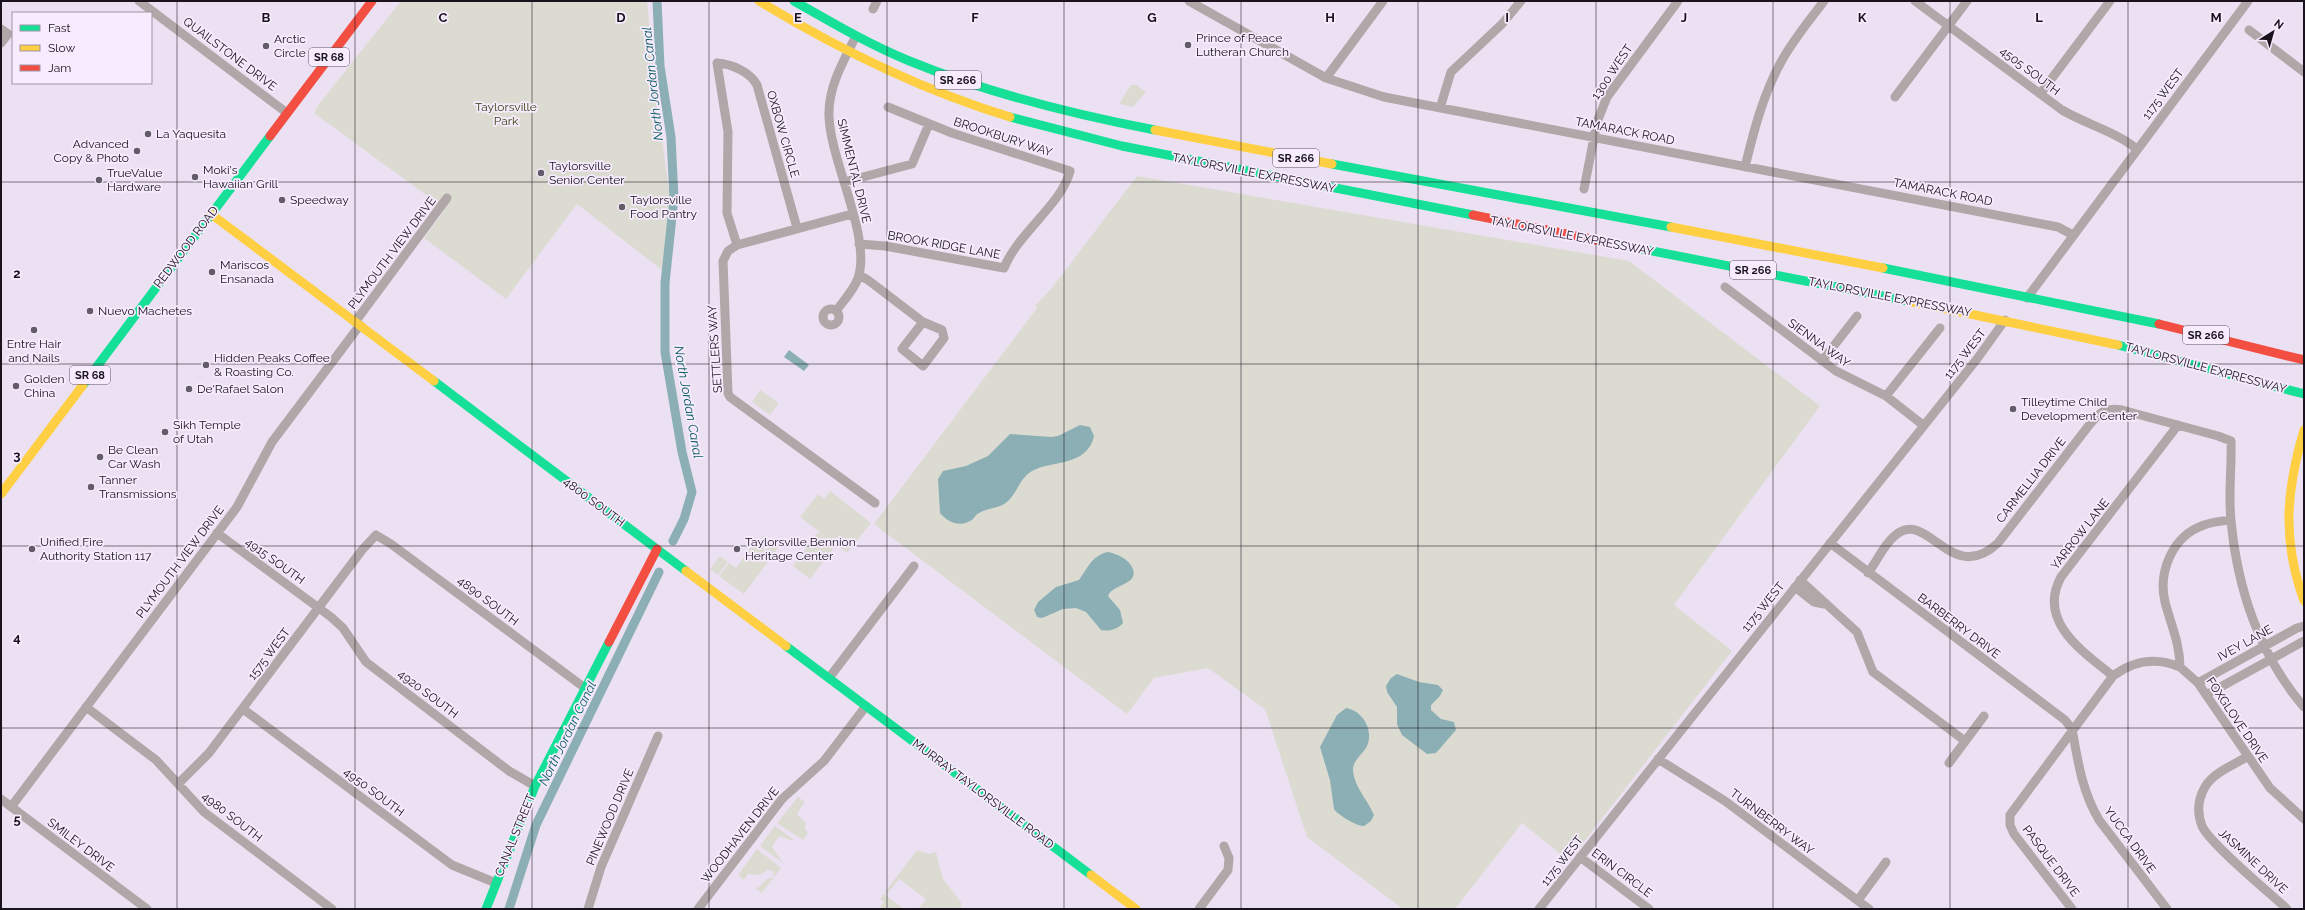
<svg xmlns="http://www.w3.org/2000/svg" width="2305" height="910" font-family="Raleway,sans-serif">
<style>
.green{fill:#dcdbd2}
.water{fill:#8bafb4}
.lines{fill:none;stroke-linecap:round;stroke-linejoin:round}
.canal{stroke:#8bafb4;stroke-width:9}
.street{stroke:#b0a7a8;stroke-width:9}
.fast{stroke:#16e098;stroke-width:9}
.slow{stroke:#ffcf43;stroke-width:9}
.jam{stroke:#f24e42;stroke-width:9}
.grid{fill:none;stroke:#1a131e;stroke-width:1;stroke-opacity:0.55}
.poi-dot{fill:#645b68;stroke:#f7ebfe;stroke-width:1.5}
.labels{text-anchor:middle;stroke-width:3.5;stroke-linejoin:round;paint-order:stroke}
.shield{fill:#f7ebfe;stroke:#5c5461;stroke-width:1}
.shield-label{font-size:11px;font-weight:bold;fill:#1a131e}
.poi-label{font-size:12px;fill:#1a131e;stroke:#f7ebfe;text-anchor:start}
.street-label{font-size:12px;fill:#1a131e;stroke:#f7ebfe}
.park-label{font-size:12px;fill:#39410f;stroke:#f7ebfe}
.water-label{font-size:13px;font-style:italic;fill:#095c5d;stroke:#f7ebfe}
.grid-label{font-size:13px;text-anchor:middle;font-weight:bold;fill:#1a131e;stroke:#f7ebfe;stroke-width:3.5;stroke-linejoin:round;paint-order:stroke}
</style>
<rect width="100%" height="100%" fill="#ece1f2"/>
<path class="green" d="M401 1H647L656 94 670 198 662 270 577 204 506 299 424 238 444 211 437 203 314 113 319 104Z
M1131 85H1136L1146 92 1133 107 1119 104Z
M1137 176 1629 261 1820 406 1674 605 1732 651 1569 861 1522 823 1455 909H1403L1307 837 1265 709 1208 668 1154 678 1127 714 874 524 1037 308 1035 306 1051 289Z
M760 390 779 403 770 415 752 402Z
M830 491 871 523 847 553 836 545 810 579 793 566 818 532 826 537 800 517 818 494 824 499Z
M764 535 769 539 762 544 764 550 768 548 773 538 781 544 744 594 719 576 729 563 736 568 754 543 756 544Z
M720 556 728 562 718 575 710 569Z
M798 797 805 802 797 814 806 823 805 828 808 833 803 840 777 823Z
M775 826 793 839V841L779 836 772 847 784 864 760 846Z
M757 849 781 868 762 893 755 888 759 887 767 879 774 877 773 871 768 870 760 875 748 874 744 880 738 875Z
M917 850 928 854 936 852 943 879 961 902V909H918L926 899 899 879 887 894 885 892Z
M884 894 904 909H879L884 902 880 899Z"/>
<path class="water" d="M789 350 809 365 804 371 784 357Z
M1080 425 1090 427 1094 436C1087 467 1052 460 1032 471 1020 478 1018 491 1009 500 1001 509 989 507 979 513 976 514 975 517 973 519 962 528 948 523 940 513L938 479 943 471 966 466 988 456 1010 434 1051 437 1058 436Z
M1108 552C1117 554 1127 558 1132 567 1141 585 1112 584 1108 596L1120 610 1123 623C1118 629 1109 632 1101 630L1086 612 1076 608 1063 609 1042 618 1037 617 1034 610 1038 602 1056 587 1079 580C1088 568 1091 556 1108 552Z
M1397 674 1419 682 1438 685 1443 690 1440 696 1431 705V710L1441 719 1454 722 1456 730 1436 753 1427 754 1402 735 1397 724V707L1387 692 1386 686 1391 678Z
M1346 708C1363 711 1374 730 1367 746 1363 754 1353 760 1353 770 1354 787 1368 800 1374 815L1371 821 1364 826C1356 826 1338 815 1334 809L1330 780 1320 747 1337 715Z"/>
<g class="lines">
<path class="canal" d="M657 1 660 66 671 137 674 198 665 283V352L682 452 692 492 684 519 673 541
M509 909 536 825 659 572"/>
<path class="street" d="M139 1 287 113
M1189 1 1326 78 1384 97 2058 227 2073 235
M1915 1 2062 110C2086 124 2116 132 2137 149
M873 9 877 1
M1 29 8 34 1 43
M2249 30 2304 72
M1326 78 1383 1
M2040 94 2110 1
M1895 97 1967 1
M1440 108 1451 72 1502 24 1521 1
M1745 167C1754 130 1763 95 1781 62 1793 40 1809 21 1824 1
M844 182 912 164 929 124
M1584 189 1597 122 1607 97 1678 1
M852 214 737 245 728 251 723 261 728 393 730 397 875 503
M859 244 885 246 1004 268C1018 233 1062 204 1070 171L952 133 888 107
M737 245 727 213 728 132 717 63C732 64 750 72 757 85L797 228
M859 275 868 280 923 322 942 330 944 338 923 366 902 349 923 322
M1725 287 1836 371 1886 396 1923 425
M2027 298 2248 1
M823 317a8 8 0 1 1 16 0a8 8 0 1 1-16 0Z
M836 311C844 300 854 290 858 278 872 237 830 161 829 116 828 87 843 62 856 36
M355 322 447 198
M1822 361 1857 316
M1886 396 1940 328
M2231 520C2222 521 2212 522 2204 525 2172 536 2158 572 2165 602 2171 625 2180 644 2180 667L2198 683 2270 788 2304 819
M217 533 331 617 343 628 366 662 509 771 535 786
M1830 543 2065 720 2072 729
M1868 573C1877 561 1887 539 1900 532 1930 515 1953 585 1998 543L2090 424C2100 412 2106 407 2122 410L2218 436 2231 441C2232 467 2228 494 2231 520 2237 587 2259 655 2304 707
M1800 580 1857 632 1873 672 1965 741
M1795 587 1814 602 1824 604
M2113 676C2082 651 2037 621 2061 577L2178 425
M829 678 914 566
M2198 683 2297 628 2304 626
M2206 695 2304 641
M86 707 156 760 204 812 332 909
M243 709 452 865 496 883
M2072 729C2078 762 2082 791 2099 820L2167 909
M2247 757C2233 765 2213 773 2205 787 2198 799 2197 813 2202 826 2209 843 2270 893 2287 909
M1658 759 1725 801 1869 909
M1949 763 1984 716
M178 784 209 753 362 550 376 535 391 544 585 688
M1 799 147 909
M11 807 237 507 272 442 360 325
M1580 857 1649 909
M1858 900 1886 862
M588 909 601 867 658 736
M698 909 782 799 824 761 866 706
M1199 909 1228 870 1229 858 1224 846
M1539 909 1977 359 2005 320
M2072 909 2014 834 2010 825V815L2113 676C2134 660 2156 657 2180 667"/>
<path class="fast" d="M794 1C831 22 868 44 907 60 987 93 1071 114 1155 130
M1010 117 1122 146 1473 215
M1332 164 1671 227
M1601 241 1908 301
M1883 268 2159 324
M2118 345 2304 394
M434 381 686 571
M83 385 270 136
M786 646 1091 875
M486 909 535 786 609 642"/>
<path class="slow" d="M759 1C838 49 921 90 1010 117
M1155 130 1332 164
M211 214 434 381
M1671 227 1883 268
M1908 301 2118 345
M2304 430C2286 491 2282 540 2304 601
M1 494 83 385
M686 571 786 646
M1091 875 1136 909"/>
<path class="jam" d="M270 136 372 1
M1473 215 1601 241
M2159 324 2304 360
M609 642 657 549"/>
</g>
<path class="grid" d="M177 1V909M355 1V909M532 1V909M709 1V909M887 1V909M1064 1V909M1241 1V909M1418 1V909M1596 1V909M1773 1V909M1950 1V909M2128 1V909M1 182H2304M1 364H2304M1 546H2304M1 728H2304"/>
<g class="poi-dot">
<circle cx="1188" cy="45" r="4"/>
<circle cx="266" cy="46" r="4"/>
<circle cx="148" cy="134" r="4"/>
<circle cx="137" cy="151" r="4"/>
<circle cx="541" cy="173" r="4"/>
<circle cx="195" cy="177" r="4"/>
<circle cx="99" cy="180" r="4"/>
<circle cx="282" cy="200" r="4"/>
<circle cx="622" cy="207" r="4"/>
<circle cx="212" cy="272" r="4"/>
<circle cx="90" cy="311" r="4"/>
<circle cx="34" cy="330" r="4"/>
<circle cx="206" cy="365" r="4"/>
<circle cx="16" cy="386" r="4"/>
<circle cx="189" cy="389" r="4"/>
<circle cx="2013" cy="409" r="4"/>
<circle cx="165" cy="432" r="4"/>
<circle cx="100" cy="457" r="4"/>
<circle cx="91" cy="487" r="4"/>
<circle cx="32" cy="549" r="4"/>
<circle cx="737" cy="549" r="4"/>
</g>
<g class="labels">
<g class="shield">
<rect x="309" y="48" width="40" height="18" rx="3"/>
<rect x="935" y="71" width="46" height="18" rx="3"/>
<rect x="1273" y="149" width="46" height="18" rx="3"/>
<rect x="1730" y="261" width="46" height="18" rx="3"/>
<rect x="2183" y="326" width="46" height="18" rx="3"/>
<rect x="70" y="366" width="40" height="18" rx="3"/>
</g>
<g class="shield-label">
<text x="329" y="61">SR 68</text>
<text x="958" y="84">SR 266</text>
<text x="1296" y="162">SR 266</text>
<text x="1753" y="274">SR 266</text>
<text x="2206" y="339">SR 266</text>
<text x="90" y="379">SR 68</text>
</g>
<g class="poi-label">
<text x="1196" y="42">Prince of Peace<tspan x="1196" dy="14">Lutheran Church</tspan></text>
<text x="274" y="43">Arctic<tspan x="274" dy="14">Circle</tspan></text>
<text x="156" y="138">La Yaquesita</text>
<text x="129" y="148" text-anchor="end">Advanced<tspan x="129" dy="14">Copy &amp; Photo</tspan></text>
<text x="549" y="170">Taylorsville<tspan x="549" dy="14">Senior Center</tspan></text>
<text x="203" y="174">Moki's<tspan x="203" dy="14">Hawaiian Grill</tspan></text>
<text x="107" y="177">TrueValue<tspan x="107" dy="14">Hardware</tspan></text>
<text x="290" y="204">Speedway</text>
<text x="630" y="204">Taylorsville<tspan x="630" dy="14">Food Pantry</tspan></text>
<text x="220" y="269">Mariscos<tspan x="220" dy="14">Ensanada</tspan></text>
<text x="98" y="315">Nuevo Machetes</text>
<text x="34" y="348" text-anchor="middle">Entre Hair<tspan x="34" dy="14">and Nails</tspan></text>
<text x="214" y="362">Hidden Peaks Coffee<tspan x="214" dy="14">&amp; Roasting Co.</tspan></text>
<text x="24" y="383">Golden<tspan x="24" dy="14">China</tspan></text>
<text x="197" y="393">De'Rafael Salon</text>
<text x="2021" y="406">Tilleytime Child<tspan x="2021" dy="14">Development Center</tspan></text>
<text x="173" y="429">Sikh Temple<tspan x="173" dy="14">of Utah</tspan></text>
<text x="108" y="454">Be Clean<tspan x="108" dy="14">Car Wash</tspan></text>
<text x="99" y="484">Tanner<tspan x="99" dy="14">Transmissions</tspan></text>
<text x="40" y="546">Unified Fire<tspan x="40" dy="14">Authority Station 117</tspan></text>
<text x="745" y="546">Taylorsville Bennion<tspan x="745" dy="14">Heritage Center</tspan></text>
</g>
<g class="street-label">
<text transform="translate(230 54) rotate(37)" y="4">QUAILSTONE DRIVE</text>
<text transform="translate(2030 71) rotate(37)" y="4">4505 SOUTH</text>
<text transform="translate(1612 72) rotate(-56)" y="4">1300 WEST</text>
<text transform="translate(2163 94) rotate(-53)" y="4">1175 WEST</text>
<text transform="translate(1625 131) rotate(11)" y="4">TAMARACK ROAD</text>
<text transform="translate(783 134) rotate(74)" y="4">OXBOW CIRCLE</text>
<text transform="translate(1003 137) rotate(18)" y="4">BROOKBURY WAY</text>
<text transform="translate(854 171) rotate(76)" y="4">SIMMENTAL DRIVE</text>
<text transform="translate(1254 173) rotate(11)" y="4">TAYLORSVILLE EXPRESSWAY</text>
<text transform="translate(1943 192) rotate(11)" y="4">TAMARACK ROAD</text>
<text transform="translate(1572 236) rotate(11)" y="4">TAYLORSVILLE EXPRESSWAY</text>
<text transform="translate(944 245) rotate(10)" y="4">BROOK RIDGE LANE</text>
<text transform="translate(186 247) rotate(-53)" y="4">REDWOOD ROAD</text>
<text transform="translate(392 253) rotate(-53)" y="4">PLYMOUTH VIEW DRIVE</text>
<text transform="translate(1890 297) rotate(11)" y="4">TAYLORSVILLE EXPRESSWAY</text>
<text transform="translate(1819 343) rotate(36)" y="4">SIENNA WAY</text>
<text transform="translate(715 349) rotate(-94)" y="4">SETTLERS WAY</text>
<text transform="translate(1965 354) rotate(-52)" y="4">1175 WEST</text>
<text transform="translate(2206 368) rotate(15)" y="4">TAYLORSVILLE EXPRESSWAY</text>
<text transform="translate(2031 480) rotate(-52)" y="4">CARMELLIA DRIVE</text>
<text transform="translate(594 502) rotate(37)" y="4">4800 SOUTH</text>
<text transform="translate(2080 534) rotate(-52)" y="4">YARROW LANE</text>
<text transform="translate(275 561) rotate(36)" y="4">4915 SOUTH</text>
<text transform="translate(180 562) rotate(-53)" y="4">PLYMOUTH VIEW DRIVE</text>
<text transform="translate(488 601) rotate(37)" y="4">4890 SOUTH</text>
<text transform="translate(1763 607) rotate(-51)" y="4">1175 WEST</text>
<text transform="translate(1959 626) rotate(37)" y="4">BARBERRY DRIVE</text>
<text transform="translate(2245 643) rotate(-29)" y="4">IVEY LANE</text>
<text transform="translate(269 654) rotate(-53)" y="4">1575 WEST</text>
<text transform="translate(428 694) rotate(37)" y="4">4920 SOUTH</text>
<text transform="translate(2237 720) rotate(56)" y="4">FOXGLOVE DRIVE</text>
<text transform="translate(374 792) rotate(37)" y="4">4950 SOUTH</text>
<text transform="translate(983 794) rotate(37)" y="4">MURRAY TAYLORSVILLE ROAD</text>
<text transform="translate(232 817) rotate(38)" y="4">4980 SOUTH</text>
<text transform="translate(610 817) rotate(-67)" y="4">PINEWOOD DRIVE</text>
<text transform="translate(1772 822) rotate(37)" y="4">TURNBERRY WAY</text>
<text transform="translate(515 835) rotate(-68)" y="4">CANAL STREET</text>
<text transform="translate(740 835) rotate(-52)" y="4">WOODHAVEN DRIVE</text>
<text transform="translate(2130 840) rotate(54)" y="4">YUCCA DRIVE</text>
<text transform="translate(81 845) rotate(37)" y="4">SMILEY DRIVE</text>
<text transform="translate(1562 861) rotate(-52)" y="4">1175 WEST</text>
<text transform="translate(2051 861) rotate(53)" y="4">PASQUE DRIVE</text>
<text transform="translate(2253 861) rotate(43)" y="4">JASMINE DRIVE</text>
<text transform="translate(1622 873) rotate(37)" y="4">ERIN CIRCLE</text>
</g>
<g class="park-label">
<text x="506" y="111">Taylorsville<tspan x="506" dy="14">Park</tspan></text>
</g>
<g class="water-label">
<text transform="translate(652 84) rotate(-96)" y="5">North Jordan Canal</text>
<text transform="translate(689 402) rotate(80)" y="5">North Jordan Canal</text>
<text transform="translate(567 733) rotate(-64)" y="5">North Jordan Canal</text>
</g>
</g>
<g class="grid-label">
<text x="266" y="22">B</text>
<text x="443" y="22">C</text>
<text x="621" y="22">D</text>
<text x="798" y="22">E</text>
<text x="975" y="22">F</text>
<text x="1152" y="22">G</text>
<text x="1330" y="22">H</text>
<text x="1507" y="22">I</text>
<text x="1684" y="22">J</text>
<text x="1862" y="22">K</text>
<text x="2039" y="22">L</text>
<text x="2216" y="22">M</text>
<text x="17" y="278">2</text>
<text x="17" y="460">3</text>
<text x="17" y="642">4</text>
<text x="17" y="824">5</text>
</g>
<rect width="2305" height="910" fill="none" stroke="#1a131e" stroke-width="4"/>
<rect x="12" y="12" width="140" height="72" fill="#f7ebfe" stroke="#9f95a4"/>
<rect x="20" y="25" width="20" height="6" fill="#16e098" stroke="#9f95a4"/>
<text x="48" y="32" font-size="12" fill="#1a131e">Fast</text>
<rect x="20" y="45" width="20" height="6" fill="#ffcf43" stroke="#9f95a4"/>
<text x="48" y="52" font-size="12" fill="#1a131e">Slow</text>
<rect x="20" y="65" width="20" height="6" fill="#f24e42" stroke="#9f95a4"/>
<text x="48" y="72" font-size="12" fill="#1a131e">Jam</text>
<g transform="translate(2273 32) rotate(37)" stroke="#f7ebfe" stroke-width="3" paint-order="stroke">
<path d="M0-3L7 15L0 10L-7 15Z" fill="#1a131e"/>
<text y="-6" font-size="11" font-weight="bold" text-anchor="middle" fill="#1a131e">N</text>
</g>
</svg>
